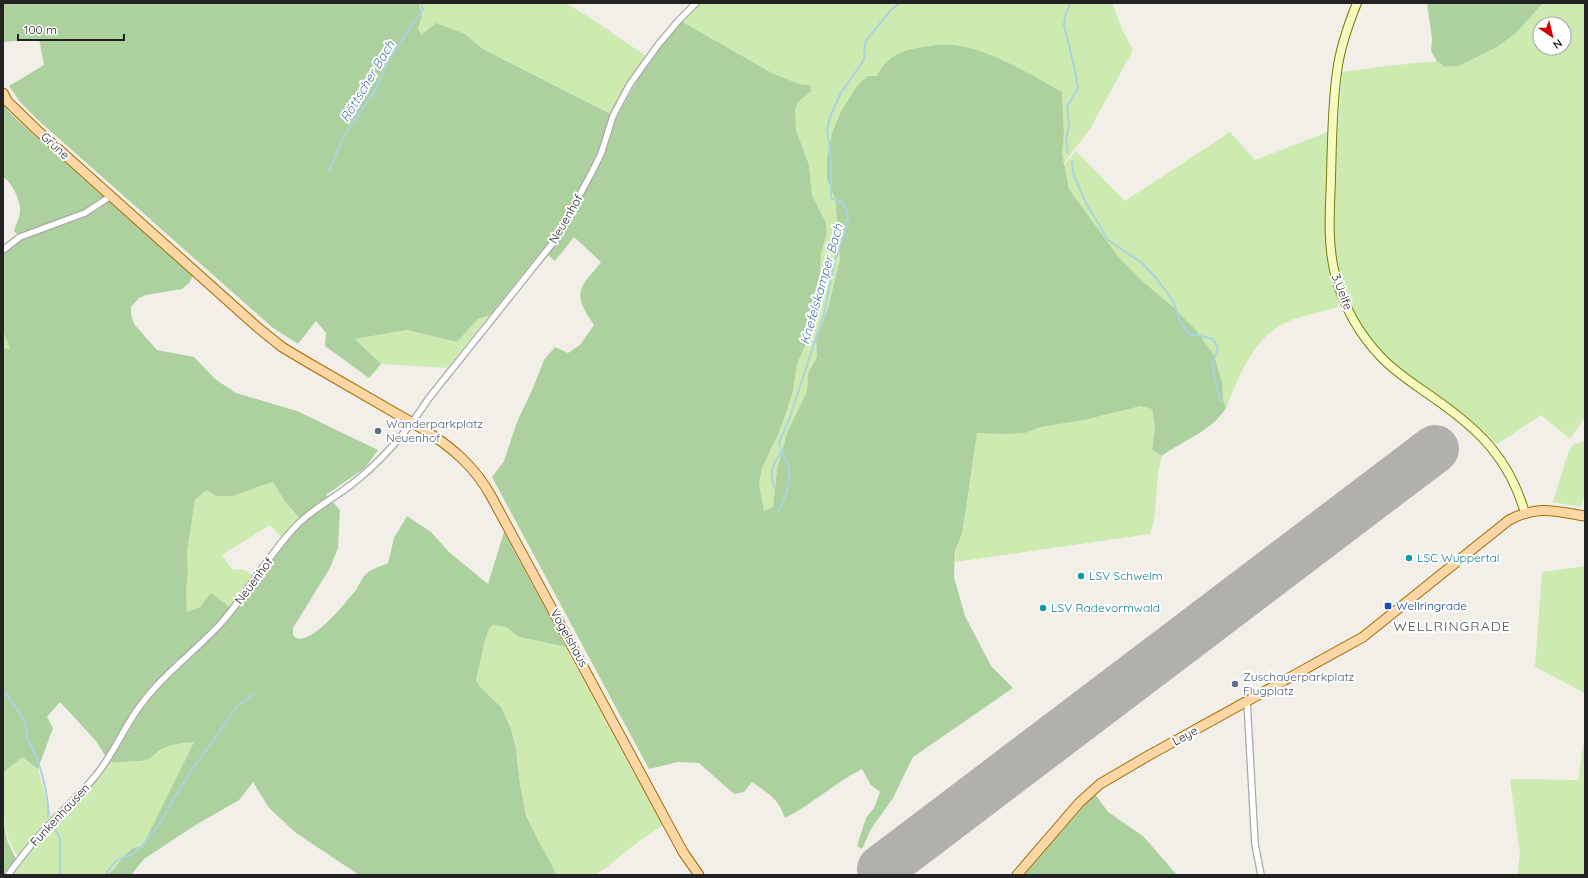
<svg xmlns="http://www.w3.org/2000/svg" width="1588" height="878" font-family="Quicksand,sans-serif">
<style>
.grass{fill:#cdebb0;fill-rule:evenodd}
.forest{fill:#add19e;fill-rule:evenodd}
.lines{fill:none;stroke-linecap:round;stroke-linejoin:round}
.stream{stroke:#aad3df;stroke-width:2}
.runway{stroke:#b1b0ac;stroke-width:48}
.street-casing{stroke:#a9a9a9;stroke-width:8}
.secondary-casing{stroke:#707d05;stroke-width:10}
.primary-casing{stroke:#a06b00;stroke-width:11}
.street{stroke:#fff;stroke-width:5.5}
.secondary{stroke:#f7fabf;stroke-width:8}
.primary{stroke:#fcd6a4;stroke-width:9}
.service-dot{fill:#5c6f8a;stroke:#fff;stroke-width:1.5}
.culture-dot{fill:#0f9aa8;stroke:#fff;stroke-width:1.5}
.transit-dot{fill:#1a4fb4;stroke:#fff;stroke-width:1.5}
.labels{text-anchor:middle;stroke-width:4;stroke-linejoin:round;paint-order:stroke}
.street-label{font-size:12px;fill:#222;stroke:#fff}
.service-label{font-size:12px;fill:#4e5e75;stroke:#fff;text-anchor:start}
.culture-label{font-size:12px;fill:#0d838f;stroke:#fff;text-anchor:start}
.transit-label{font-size:12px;fill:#164399;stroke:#fff;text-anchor:start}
.water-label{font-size:13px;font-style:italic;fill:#4a7aab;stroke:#fff}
.quarter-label{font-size:14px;letter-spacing:1px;fill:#555;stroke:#fff}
</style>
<rect width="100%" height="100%" fill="#f2efe9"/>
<path class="grass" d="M419 3H566L592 19 646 56 641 64 628 82 612 114 483 49 465 34 422 35 418 29 422 16Z
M699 3H1112L1123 31 1133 50 1090 129 1064 163 1062 154 1064 133 1062 92 1004 60 963 47 941 45 882 68 877 76 840 113 832 133 827 158V180L835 198 840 259 828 308 816 341 817 357 808 373 807 391 787 433 777 469 773 507 764 511 759 485 762 467 777 437 785 416 793 391 797 364 811 332 814 302 820 276 821 254 827 233 826 223 812 195 809 165 796 130 795 110 798 102 804 96 810 85 799 84 772 73 681 21Z
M1543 3H1585V417L1570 439 1541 415 1497 444 1466 416 1407 373 1386 356 1368 335 1347 298 1339 272 1334 245 1333 197 1342 72 1386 66 1437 61 1445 67 1459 66 1497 47 1516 33ZM1540 24H1564V48H1540Z
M1330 131 1327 199 1339 298 1338 307C1322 312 1303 315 1287 322 1253 337 1239 377 1226 408L1223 400 1222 382 1214 355 1196 330 1172 306 1141 280 1117 255 1069 189 1064 165 1076 151 1125 201 1230 132 1255 160Z
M490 315 447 368 381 364 355 339 407 330 457 342 478 319Z
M3 331 11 350 3 348Z
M1141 406 1152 408 1155 427 1152 450 1162 456C1154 482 1159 509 1150 534L955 562C956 547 961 533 964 519 970 490 973 461 977 432L1025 433 1041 427 1084 420Z
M1585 441V492L1581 507 1553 502 1568 453 1573 444Z
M273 482 284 500 298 518 281 537 270 525 222 555 232 569 245 570 255 577 231 608 219 599 187 612 186 591 188 573 187 552 195 500 206 489 216 496 257 488Z
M1585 566V693L1535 667 1542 572Z
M493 625 506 627 519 637 566 647 632 770 665 824 639 841 607 867 596 874 557 875C546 856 534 836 527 815 517 787 521 756 511 728 508 717 501 708 494 700 489 693 477 689 476 680 476 674 486 635 489 629 490 628 492 626 493 625Z
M1585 733V875H1517L1520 854 1510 779 1578 780Z
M194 742 142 847 129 850 113 872 106 875H12L48 831 81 799 109 762C114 763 144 761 148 760 152 758 156 752 160 750 171 744 182 743 194 742Z
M22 757 38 769 51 817 18 856C0 833 3 800 3 773Z"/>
<path class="forest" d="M3 3H419L422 16 418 29 422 35 436 23 465 34 483 49 617 117 644 68 681 21 772 73 799 84 810 85 811 91 798 102 795 110 796 130 809 165 812 195 826 223 827 233 821 254 820 276 814 302 811 332 797 364 793 391 785 416 777 437 762 468 759 485 764 511 773 507 777 469 787 433 807 391 808 373 817 357 816 341 828 308 840 259 835 198 827 180V158L832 133 840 113 857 86 867 76H877C886 58 899 51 918 48 925 47 933 45 940 45 979 42 1028 73 1062 92L1064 133 1062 154 1069 189 1117 255 1141 280 1172 306 1196 330 1214 355 1222 382 1223 400 1226 408C1211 432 1183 440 1162 456L1152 450 1155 427 1152 409 1141 406 1084 420 1041 427 1025 433 1007 434 977 433 967 502 962 533 955 552 954 577 965 616 991 666 1013 688 913 757 893 798 871 829 862 849 857 846 866 818 874 808 880 792 871 785 862 769C835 783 812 804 785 818 778 798 769 794 752 782L744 792 734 794 699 763 678 762 649 769 492 477 504 461 517 422 533 388 544 360 555 347 568 353 580 345 594 325C587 314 576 301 582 287 585 280 596 269 601 262L574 237 555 261 542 250 490 315 478 319 457 342 407 330 355 339 381 364 369 378 325 346 326 333 316 321 298 344 273 328 39 121 20 102 9 86 44 65 39 39 3 42Z
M1427 3H1543L1516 33 1497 47 1459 66 1445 67 1437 61 1431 51 1432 38Z
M3 103 9 112 24 126 193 276 189 283 182 289 146 295 139 298 131 307V314L134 324 157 350 194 357 215 379 236 393 297 411 378 450 365 468 326 495 340 510 338 548 330 568 293 628V635L296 638C312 645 346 602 356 590 359 585 362 578 366 574 371 569 382 566 388 563L394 538 407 516 431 532 449 552 488 584 504 532 566 647 519 637 506 627 493 625 489 629 485 640 476 680 480 687 501 707 511 728 516 748 520 784 526 815 537 838 557 875H359L296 833 269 808 253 782 239 800 194 826 144 859 131 875H106C121 868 124 845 142 847L194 742C182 743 171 744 160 750 156 752 152 758 147 760 143 761 114 763 109 762L96 741 60 702 47 717 53 728 38 769 22 757 3 773V348L10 349 3 331V253L22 239 14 231C16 224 20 217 20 210 21 201 11 181 3 177ZM273 482 284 500 303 523 288 539 240 604 231 608 211 593 200 607 187 612 186 591 188 573 187 552 195 500 206 490 216 496H232Z
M1095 794 1108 812 1143 836 1177 875H1024C1048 848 1070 820 1095 794Z
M3 818 7 840 16 859 4 875Z"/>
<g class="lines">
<path class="stream" d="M1068 153 1066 139 1069 126 1067 107 1078 88 1074 66 1064 25 1066 12 1070 4
M1072 161 1073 173 1085 201 1108 240 1142 263 1156 278 1173 301 1180 321 1188 333 1213 339 1218 349 1212 363 1220 401
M329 172 343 138 377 87 389 59 423 9 421 3
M774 487C769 470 773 464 782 451L779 443 790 417 824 314 835 260 846 230 848 219 846 209 842 202 831 198V156L827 130 830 117 841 93 864 60 865 42 890 11 899 3
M779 511C784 499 792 483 789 468 787 462 784 456 782 451
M3 690C13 704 30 722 27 740 38 752 50 799 48 816
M53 825 60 839V875
M105 875 114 863 121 858 131 855 142 846 161 821 190 772 213 741 238 705 246 700 255 693"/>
<path class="runway" d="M881 869 1435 449"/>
<defs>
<path id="street" d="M3 250 20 237 85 213 111 196
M1247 701 1255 844 1261 875
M8 875C21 857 35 839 51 823 66 807 83 792 97 774 114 753 124 727 140 706 163 674 197 650 223 621 249 591 268 555 296 526 312 509 333 499 352 484 382 461 408 430 429 398L556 239 592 172 601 154 613 116 630 84 658 45 679 20 696 3"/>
<path id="secondary" d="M1357 3C1348 25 1340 48 1337 72 1332 107 1332 143 1331 178 1330 210 1327 242 1335 274 1343 305 1359 334 1381 357 1398 375 1419 387 1438 401 1482 432 1510 461 1525 513"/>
<path id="primary" d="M3 93 8 102 36 129 256 326 282 347 307 362 423 429C452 447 475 467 491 496L683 852 699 875
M1017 875 1079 803 1100 784 1146 757 1363 637 1509 520C1538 505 1554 511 1585 516"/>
</defs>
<use href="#street" class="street-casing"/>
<use href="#secondary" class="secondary-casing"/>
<use href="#primary" class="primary-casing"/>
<use href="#street" class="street"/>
<use href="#secondary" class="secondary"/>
<use href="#primary" class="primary"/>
</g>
<g class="service-dot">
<circle cx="378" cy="431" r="4"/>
<circle cx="1235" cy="684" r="4"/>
</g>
<g class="culture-dot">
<circle cx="1409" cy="558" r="4"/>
<circle cx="1081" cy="576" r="4"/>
<circle cx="1043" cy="608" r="4"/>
</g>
<rect class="transit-dot" x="1384" y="602" width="8" height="8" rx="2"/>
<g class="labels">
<g class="street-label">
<text transform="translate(55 146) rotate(42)" y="4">Grüne</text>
<text transform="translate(566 219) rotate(-60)" y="4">Neuenhof</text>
<text transform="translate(1342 292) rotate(69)" y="4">3.Uelfe</text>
<text transform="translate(254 581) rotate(-53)" y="4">Neuenhof</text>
<text transform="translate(569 638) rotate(61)" y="4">Vogelshaus</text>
<text transform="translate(1185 736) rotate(-29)" y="4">Leye</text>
<text transform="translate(60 815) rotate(-47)" y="4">Funkenhausen</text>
</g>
<g class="service-label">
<text x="386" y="428">Wanderparkplatz<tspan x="386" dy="14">Neuenhof</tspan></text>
<text x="1243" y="681">Zuschauerparkplatz<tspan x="1243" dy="14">Flugplatz</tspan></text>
</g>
<g class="culture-label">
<text x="1417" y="562">LSC Wuppertal</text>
<text x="1089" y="580">LSV Schwelm</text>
<text x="1051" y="612">LSV Radevormwald</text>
</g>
<g class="transit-label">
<text x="1396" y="610">Wellringrade</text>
</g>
<g class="water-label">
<text transform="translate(367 81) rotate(-59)" y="5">Röttscher Bach</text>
<text transform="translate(821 284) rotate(-74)" y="5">Knefelskamper Bach</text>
</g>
<g class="quarter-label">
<text x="1452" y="631">WELLRINGRADE</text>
</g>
</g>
<rect width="1588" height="878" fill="none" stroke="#222222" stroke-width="8"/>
<g transform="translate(1552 36) rotate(145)"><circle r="19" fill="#ffffff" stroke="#a7a7a7"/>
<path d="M0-3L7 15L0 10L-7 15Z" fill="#d40000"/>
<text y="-6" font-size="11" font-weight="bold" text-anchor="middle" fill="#222222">N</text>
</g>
<path d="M18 34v6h106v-6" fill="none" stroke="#222222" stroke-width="2"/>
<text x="24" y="34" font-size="12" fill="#222222" stroke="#ffffff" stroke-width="3" paint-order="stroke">100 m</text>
</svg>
